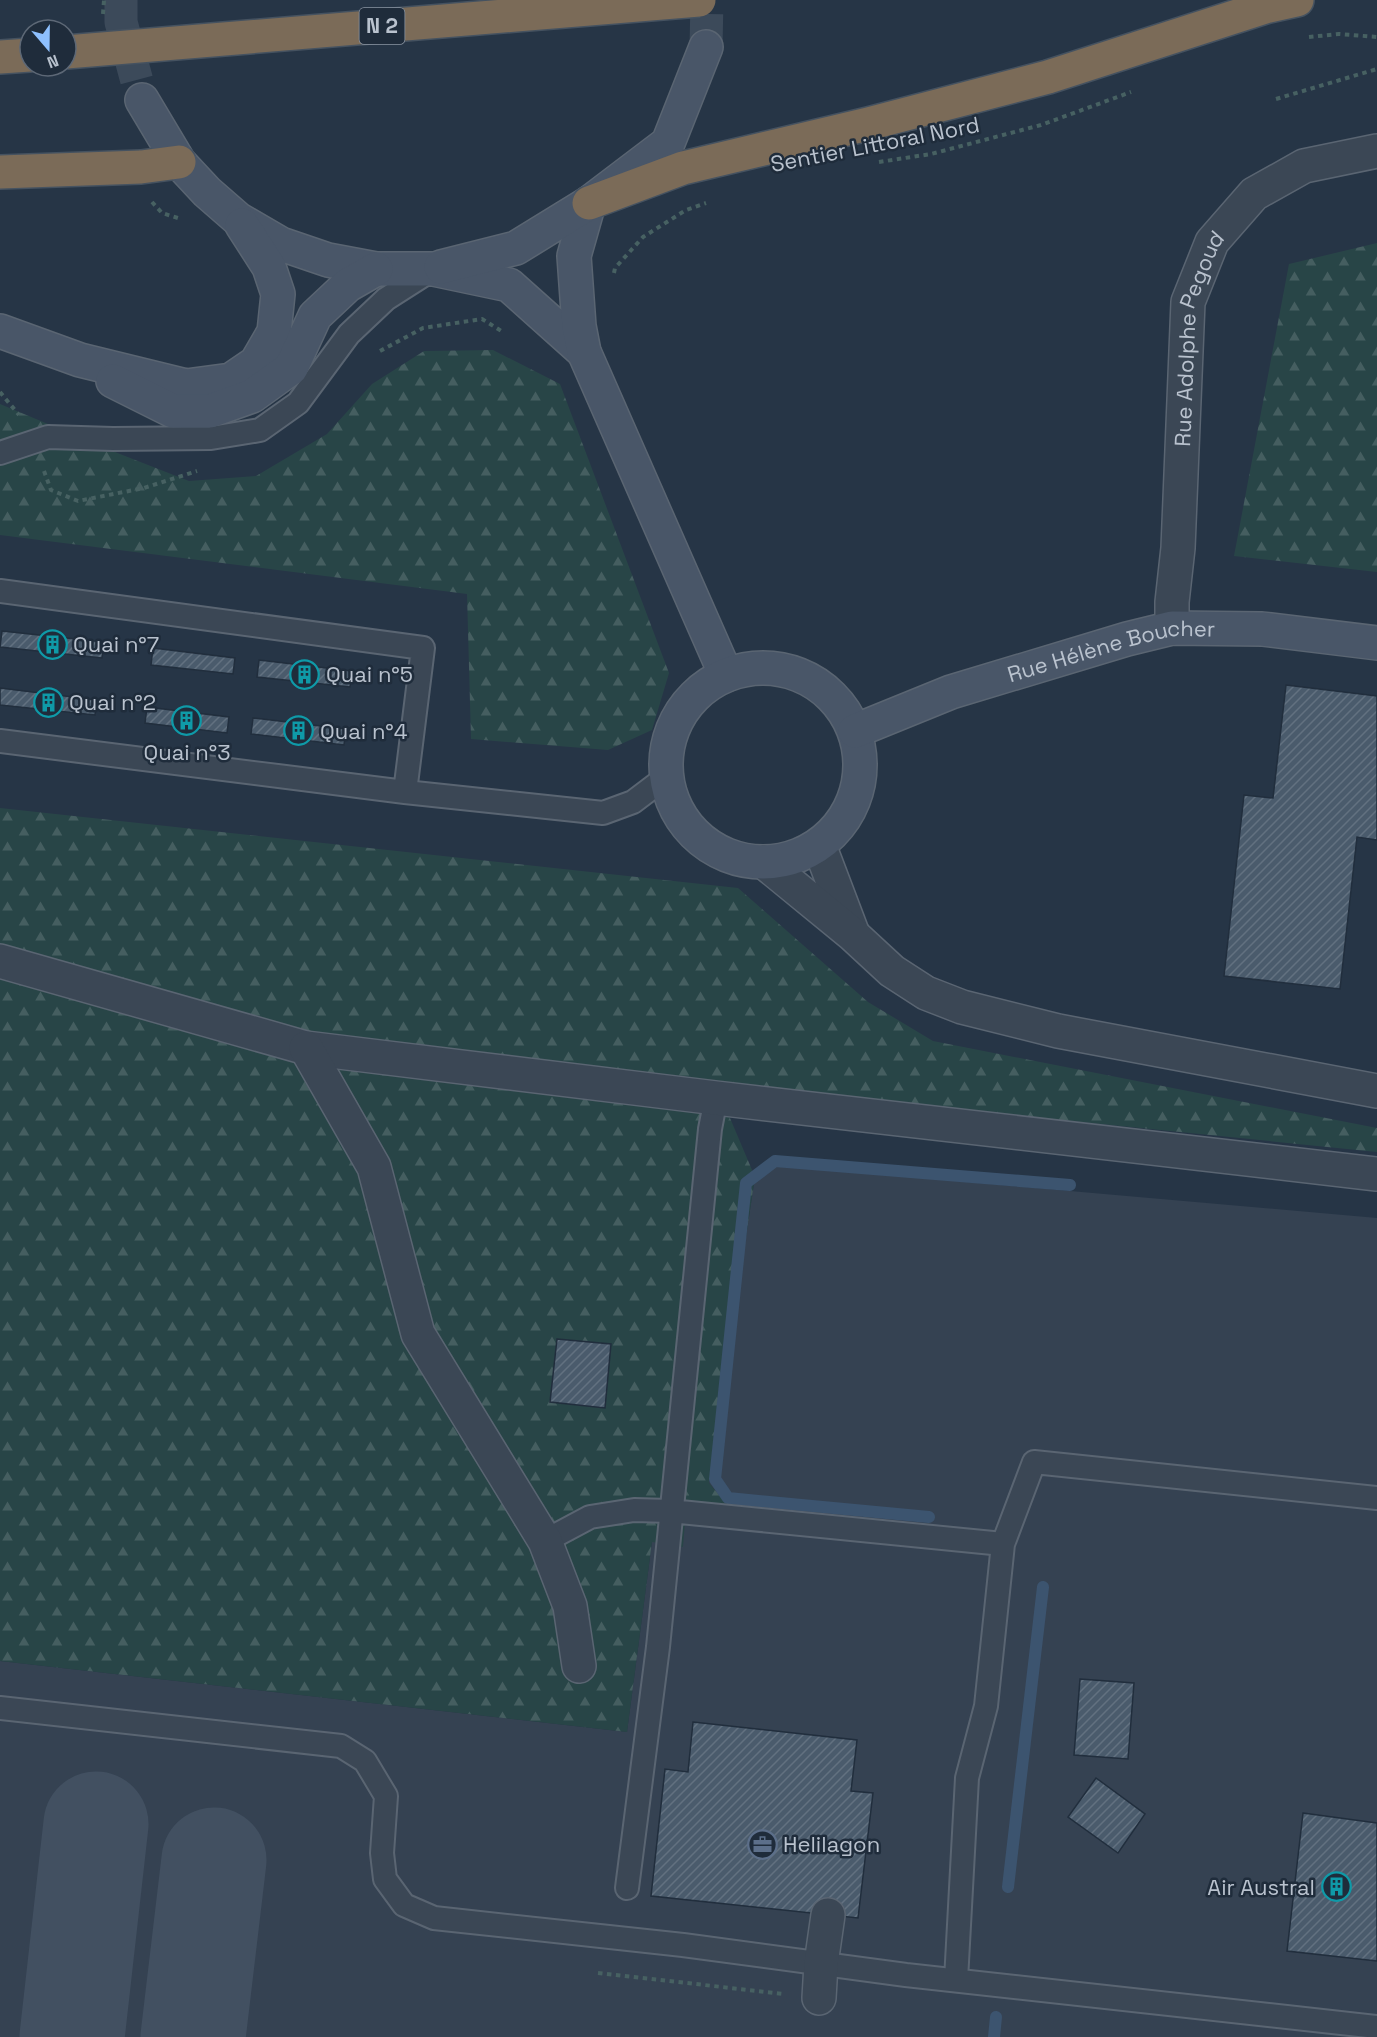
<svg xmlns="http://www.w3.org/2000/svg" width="1377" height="2037" font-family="'Space Grotesk',sans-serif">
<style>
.airport{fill:#354252}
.forest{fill:url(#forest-firs)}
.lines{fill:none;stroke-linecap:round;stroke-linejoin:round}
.stream{stroke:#3c546f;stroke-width:12}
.taxiway{stroke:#425061;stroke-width:105}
.building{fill:url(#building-hatch);stroke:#212e3d;stroke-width:1.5}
.secondary-tunnel{stroke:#3c4a5a;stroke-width:33;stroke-dasharray:33 16;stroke-linecap:butt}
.lane-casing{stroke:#5a6572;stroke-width:26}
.street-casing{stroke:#5a6572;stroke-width:36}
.secondary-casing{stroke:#5a6572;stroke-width:36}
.highway-casing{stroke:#455260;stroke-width:36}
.path{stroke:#476162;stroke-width:4;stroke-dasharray:4.5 4.5;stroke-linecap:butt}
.lane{stroke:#3b4755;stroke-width:22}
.street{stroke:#3b4755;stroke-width:33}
.secondary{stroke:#495668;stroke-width:33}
.highway{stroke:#7b6b58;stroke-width:33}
.highway-bridge-casing{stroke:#455260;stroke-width:36;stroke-linecap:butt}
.highway-bridge{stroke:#7b6b58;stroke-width:33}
.labels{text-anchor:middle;stroke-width:5;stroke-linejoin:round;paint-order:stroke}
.shield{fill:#1f2c3b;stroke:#8b95a2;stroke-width:1.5}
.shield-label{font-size:21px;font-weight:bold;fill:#b9c2ce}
.street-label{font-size:22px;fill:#b9c2ce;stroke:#1f2c3b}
.poi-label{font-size:22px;fill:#b9c2ce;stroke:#1f2c3b;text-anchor:start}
</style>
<defs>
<pattern id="forest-firs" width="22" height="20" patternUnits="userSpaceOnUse" patternTransform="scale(1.5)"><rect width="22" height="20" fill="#284547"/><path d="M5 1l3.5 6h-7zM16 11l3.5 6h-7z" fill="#455e60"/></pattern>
<pattern id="building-hatch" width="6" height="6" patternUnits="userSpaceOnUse" patternTransform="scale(1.5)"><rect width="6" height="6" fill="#4a5b6c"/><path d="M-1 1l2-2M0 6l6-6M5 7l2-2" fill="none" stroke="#627180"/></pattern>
</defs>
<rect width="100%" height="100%" fill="#263546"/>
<path class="airport" d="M773 1165 1377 1218V2037H0V1661L627 1732 652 1542 685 1523 734 1529 737 1506 726 1503 709 1483 755 1177Z"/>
<path class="forest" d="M1377 243V572L1234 556 1289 264Z
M493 350 560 384 669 673 652 730 608 750 471 739 467 594 0 535V404L120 454 189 481 256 476 327 434 372 384 424 351Z
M0 808 738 888 868 1002 933 1041 1377 1128V1152L716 1085 755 1177 709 1483 726 1503 737 1506 734 1529 685 1523 683 1547 652 1542 627 1732 0 1661Z"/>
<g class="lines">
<path class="stream" d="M929 1517 728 1498 715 1479 746 1183 775 1161 1070 1185
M1008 1887 1043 1587
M994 2037 996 2017"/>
<path class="taxiway" d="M72 2037 96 1824
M193 2037 214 1860"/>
</g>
<path class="building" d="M2 631 104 642 102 658 0 647Z
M153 648 235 658 233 674 151 665Z
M259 660 352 671 350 687 257 677Z
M1286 685 1377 696V840L1357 837 1340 989 1224 976 1244 795 1273 798Z
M0 688 97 700 95 715 0 705Z
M147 707 229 717 227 733 145 723Z
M253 718 346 729 344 745 251 734Z
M557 1339 611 1344 605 1408 550 1402Z
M1080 1679 1134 1683 1128 1759 1074 1755Z
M693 1722 857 1740 851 1791 873 1793 858 1918 651 1896 665 1769 688 1772Z
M1096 1778 1145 1814 1118 1853 1068 1817Z
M1303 1813 1377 1823V1961L1287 1951Z"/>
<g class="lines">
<path class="secondary-tunnel" d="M121 0V22L142 100
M706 47 707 0"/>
<defs>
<path id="lane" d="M0 453 48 437 113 439 211 438 260 430 298 403 349 334 386 299 433 269
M0 591 423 648 405 792
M0 741 405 792 603 813 633 802 666 777
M545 1541 590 1517 634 1510 670 1511 1003 1544
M0 1708 341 1746 365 1761 386 1796 382 1853 385 1879 404 1905 434 1918 683 1945 906 1975 1377 2027
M627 1888 658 1647 710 1129 716 1098
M956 1980 967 1778 986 1706 1003 1544 1034 1462 1377 1498"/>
<g id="street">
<path id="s1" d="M1172 628V602L1178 548 1188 302 1212 242 1254 194 1304 166 1377 151"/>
<path d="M819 845 852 932"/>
<path d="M764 862 852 934 892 971 926 993 962 1007 1058 1031 1377 1091"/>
<path d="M0 961 306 1048 716 1098 1377 1174"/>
<path d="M306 1048 374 1167 418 1334 545 1541 570 1606 579 1666"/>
<path d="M819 1998 821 1964 828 1915"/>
</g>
<g id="secondary">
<path d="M142 100 179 162 207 192 238 219 281 244 328 260 376 269H433L509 285 584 352"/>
<path d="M589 203 574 256 579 326 584 352 726 675"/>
<path d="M441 267 516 248 589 203 668 143 706 47"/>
<path d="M0 331 80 360 186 386 231 380 256 363 274 332 278 294 269 267 242 225"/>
<path d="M113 381 173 411H210L252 396 291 368 315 316 348 285 376 269"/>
<circle cx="763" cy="765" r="97"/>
<path id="s2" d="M855 731 951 692 1127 639 1172 628 1262 629 1377 643"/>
</g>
<path id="highway" d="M0 57 30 55
M0 172 141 167 179 162
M589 203 683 168 868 124 1048 77 1265 7 1297 0"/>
</defs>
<use href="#lane" class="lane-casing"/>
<use href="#street" class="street-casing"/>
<use href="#secondary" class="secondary-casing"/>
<use href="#highway" class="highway-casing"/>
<path class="path" d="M103 14 104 0
M1309 37 1339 34 1377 37
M1276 99 1377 69
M879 162 931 154 1041 125 1131 92
M152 202 162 213 181 219
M614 273 615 268 643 237 686 210 706 203
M380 351 423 328 482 319 503 332
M0 392 19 415
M44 471 51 490 78 501 144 488 197 471
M598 1973 784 1994"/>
<use href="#lane" class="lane"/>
<use href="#street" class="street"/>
<use href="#secondary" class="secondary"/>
<use href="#highway" class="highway"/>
<defs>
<path id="highway-bridge" d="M66 52 699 0"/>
</defs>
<use href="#highway-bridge" class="highway-bridge-casing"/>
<use href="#highway-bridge" class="highway-bridge"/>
</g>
<defs>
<symbol id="building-ring" viewBox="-11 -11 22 22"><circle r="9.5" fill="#1f2c3b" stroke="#0f9aa8" stroke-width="1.5"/><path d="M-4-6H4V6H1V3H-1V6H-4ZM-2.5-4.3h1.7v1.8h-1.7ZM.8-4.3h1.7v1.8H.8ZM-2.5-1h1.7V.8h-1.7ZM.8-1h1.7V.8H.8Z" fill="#0f9aa8"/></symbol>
<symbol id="office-ring" viewBox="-11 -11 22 22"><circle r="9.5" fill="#1f2c3b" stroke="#5c6f8a" stroke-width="1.5"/><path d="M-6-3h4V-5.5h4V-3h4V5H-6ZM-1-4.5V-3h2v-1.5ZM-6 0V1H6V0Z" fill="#5c6f8a"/></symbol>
</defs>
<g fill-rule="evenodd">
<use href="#building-ring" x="36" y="628" width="33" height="33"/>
<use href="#building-ring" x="288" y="658" width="33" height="33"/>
<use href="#building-ring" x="32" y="686" width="33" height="33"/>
<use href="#building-ring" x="170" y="704" width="33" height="33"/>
<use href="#building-ring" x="282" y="714" width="33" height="33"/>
<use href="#office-ring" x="746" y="1828" width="33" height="33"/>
<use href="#building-ring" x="1320" y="1870" width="33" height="33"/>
</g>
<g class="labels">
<rect class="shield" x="359.5" y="8" width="45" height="36" rx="4.5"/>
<g class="shield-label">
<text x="382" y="33">N 2</text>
</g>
<g class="street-label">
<text transform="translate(875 144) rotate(-11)" y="8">Sentier Littoral Nord</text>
<text dy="8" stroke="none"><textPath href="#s1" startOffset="292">Rue Adolphe Pegoud</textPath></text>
<text dy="8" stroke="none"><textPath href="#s2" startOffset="270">Rue Hélène Boucher</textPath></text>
</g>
<g class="poi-label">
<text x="73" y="652">Quai n°7</text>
<text x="326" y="682">Quai n°5</text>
<text x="69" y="710">Quai n°2</text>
<text x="320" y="739">Quai n°4</text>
<text x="187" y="760" text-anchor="middle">Quai n°3</text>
<text x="783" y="1852">Helilagon</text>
<text x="1315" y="1895" text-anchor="end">Air Austral</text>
</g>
</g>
<g transform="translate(48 48) rotate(160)"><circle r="28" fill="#1f2c3b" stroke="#5d6876" stroke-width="1.5"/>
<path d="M0-4.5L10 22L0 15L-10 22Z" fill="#8ec0fe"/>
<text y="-9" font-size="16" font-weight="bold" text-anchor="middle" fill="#b9c2ce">N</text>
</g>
</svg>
